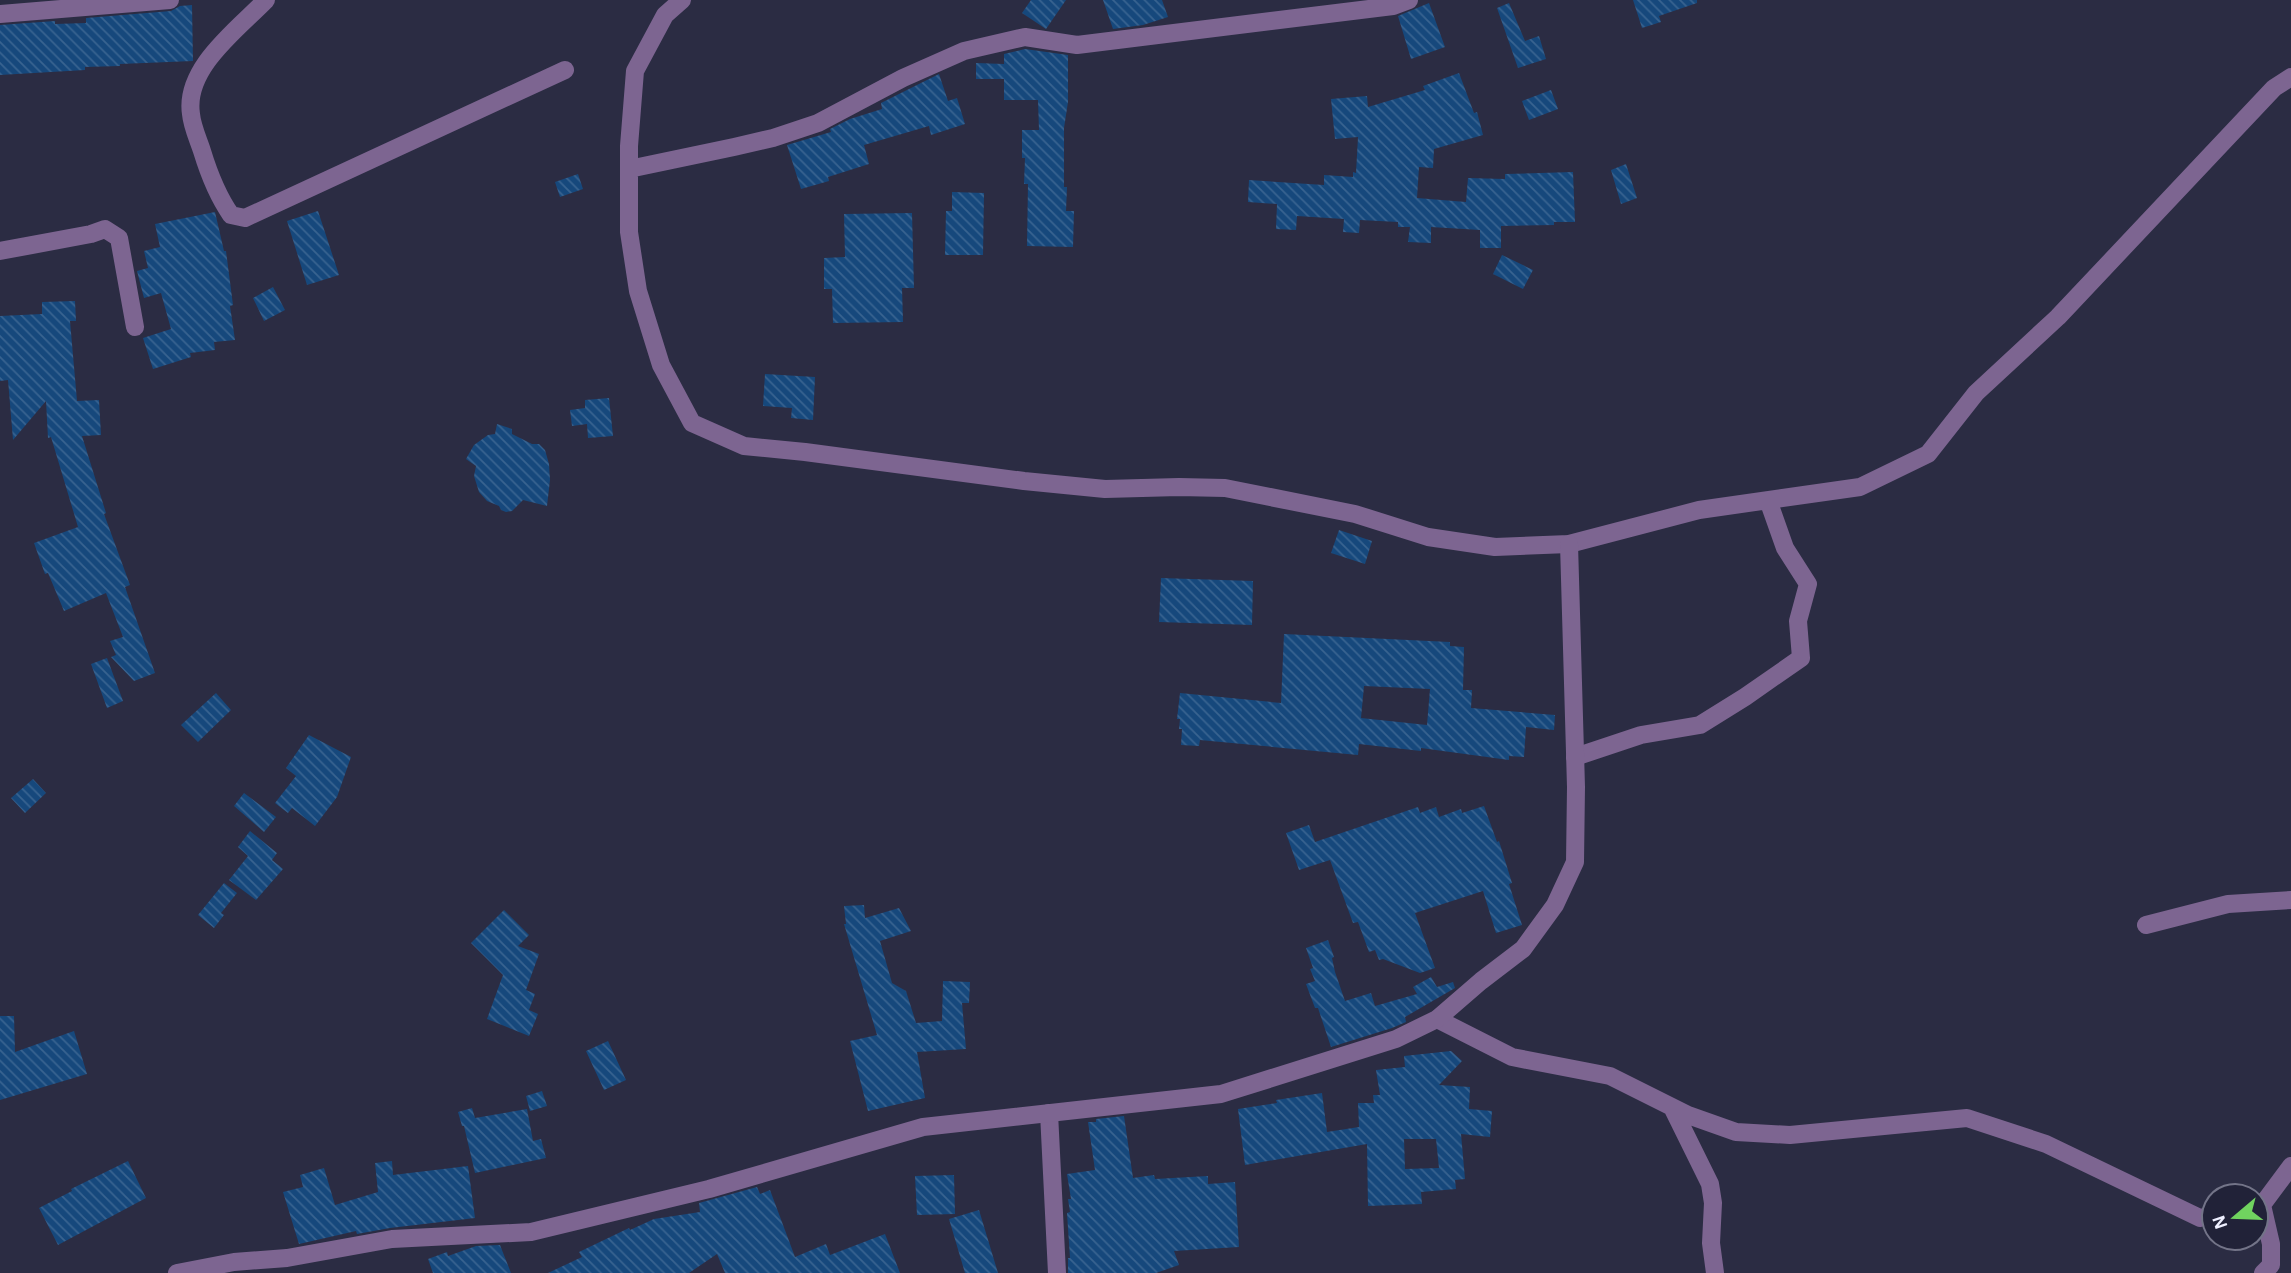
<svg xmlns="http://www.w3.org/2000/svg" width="2291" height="1273" font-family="'Alegreya Sans',sans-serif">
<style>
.building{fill:url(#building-back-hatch);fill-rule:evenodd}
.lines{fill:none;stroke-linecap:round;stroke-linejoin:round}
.minor{stroke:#7d6591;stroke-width:18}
.tertiary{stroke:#7d6591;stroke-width:18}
</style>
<defs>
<pattern id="building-back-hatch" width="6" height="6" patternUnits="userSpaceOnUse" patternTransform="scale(1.75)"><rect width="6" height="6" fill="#16487c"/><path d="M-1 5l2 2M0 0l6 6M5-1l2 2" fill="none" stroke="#386390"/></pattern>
</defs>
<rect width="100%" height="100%" fill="#2b2c43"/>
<path class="building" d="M1031 0H1066L1046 29 1022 13Z
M1103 0H1162L1168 17 1143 25 1113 29Z
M1633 0H1697V3L1659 16 1661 22 1642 28Z
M1429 3 1445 47 1411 59 1398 16Z
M1509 3 1525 41 1539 36 1546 59 1518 68 1497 8Z
M192 5 193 61 120 64V66L85 67V70L0 75V25L55 21V24L86 23V18L171 11 180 6Z
M1025 49 1068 55V102L1064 128V187H1067L1066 211H1074L1073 247 1027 246 1028 184H1024L1025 158H1022V130H1039L1038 100H1004V79H976V63L1004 64V54Z
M1459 73 1474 113 1477 112 1483 135 1434 149 1433 168 1419 167 1417 198 1466 202 1468 178 1505 179V174L1573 172 1575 222H1554V225L1501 226V248H1480V230L1431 227V243L1408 242 1410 227H1398V222L1360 220 1359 233 1343 232 1344 219 1297 216 1296 230 1276 229 1277 204 1248 202 1249 180 1324 185V175L1353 177V172L1356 173 1358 137 1335 139 1331 99 1367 96 1368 107 1425 90 1423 86Z
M939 74 948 101 957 98 965 124 931 135 929 126 864 145 869 164 828 177 829 181 801 189 787 145 831 132 830 129 850 119 882 109 881 103Z
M1551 90 1558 109 1529 120 1522 101Z
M1626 164 1637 198 1621 204 1611 170Z
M578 174 583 189 560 197 555 182Z
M952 192 984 193 983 255H945L946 211H952Z
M318 211 339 275 307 285 287 221Z
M215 212 224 251H226L233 305 230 306 235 340 214 342 215 350 190 353 191 357 153 369 143 338 171 329 161 293 144 298 137 271 148 268 144 251 160 247 155 224Z
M912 213 914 288H902L903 322 833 323 832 289H824V258L845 257 844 214Z
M1502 255 1533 270 1523 289 1493 274Z
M273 287 285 310 264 321 253 298Z
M75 301 76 321H70L77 401 99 400 101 435 82 436 106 513 104 514 130 585 125 587 155 673 134 681 111 657 116 655 110 641 123 637 106 593 64 611 48 573 45 574 34 543 78 527 51 437 48 438 46 401 13 440 8 380 0 381V316L42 314V302Z
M765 374 815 377 813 420 791 418 792 408 763 406Z
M609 398 613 436 588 438 587 424 572 426 570 410 585 408V400Z
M497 424 512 429V434L532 444H539L545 450 549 464 550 480 547 506 523 500 512 511 506 512 501 510 499 506 487 501 479 492 474 476 476 466 466 459 474 445 488 435 495 434Z
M1339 530 1372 541 1365 564 1331 553Z
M1161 578 1253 581 1252 625 1159 622Z
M1284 634 1450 642V646L1464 647 1463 690H1472L1471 708 1555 715 1554 730 1526 727 1524 757 1509 756V760L1421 748V751L1359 744 1358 755 1200 740 1199 746 1181 745 1182 729H1179L1180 719H1177L1180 693 1281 703ZM1364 686 1430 689 1427 725 1361 718Z
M107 658 123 701 107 708 91 664Z
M216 693 231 710 198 742 181 725Z
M309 735 351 757 337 797 315 826 292 808 288 813 275 803 296 776 286 768Z
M33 779 46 793 25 813 11 798Z
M244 793 276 817 264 832 234 806Z
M1484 806 1497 842 1499 841 1512 883 1509 884 1522 925 1496 933 1483 891 1415 913 1435 968 1420 973 1383 959 1379 960 1375 950 1369 952 1358 922 1353 923 1330 860 1299 870 1286 833 1309 825 1315 842 1418 807 1420 813 1436 807 1439 817 1461 809 1462 813Z
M250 831 277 853 272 860 283 869 256 900 229 880 248 856 238 847Z
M224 883 237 893 221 913 224 915 214 928 198 915Z
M864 905 865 918 899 908 911 931 880 941 892 983 906 991 916 1023 942 1021 943 981 970 982 969 1003H962L966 1049 917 1052 925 1098 868 1111 850 1041 877 1035 844 924H846L844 906Z
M504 910 529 935 518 946 539 954 526 990 535 994 529 1010 538 1014 529 1036 487 1019 503 975 471 943Z
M1328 940 1334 957 1332 958 1335 972 1345 1001 1371 993 1375 1006 1417 994 1413 987 1431 977 1437 987 1453 982 1455 988 1405 1017 1406 1022 1392 1028 1331 1047 1318 1008H1315L1306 984 1315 981 1310 969 1313 968 1306 948Z
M0 1016H14L15 1052 74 1031 87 1074 0 1100Z
M608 1041 626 1080 604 1090 586 1051Z
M1451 1051 1462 1061 1439 1085 1470 1087 1469 1109 1492 1111 1490 1137 1461 1134 1465 1179 1455 1180 1456 1189 1421 1192 1422 1204 1368 1206 1367 1144 1245 1165 1238 1109 1277 1103 1276 1100 1322 1093 1327 1132 1359 1127 1358 1103H1374L1373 1095H1380L1376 1070 1405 1067 1404 1056ZM1404 1139H1436L1439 1168 1405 1169Z
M542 1091 547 1106 530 1111 526 1096Z
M472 1108 475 1118 527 1109 533 1141 541 1139 546 1158 475 1173 464 1126H462L458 1112Z
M1124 1116 1133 1178 1154 1175 1155 1179 1208 1176V1184L1235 1182 1239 1247 1174 1251 1179 1265 1156 1273H1068V1258H1070L1067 1213 1070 1212 1068 1199H1071L1067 1174 1095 1170 1088 1122H1096V1119Z
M128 1161 146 1198 58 1245 39 1208 72 1191 71 1189Z
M392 1161 393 1175 468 1166 475 1218 390 1228 357 1234 356 1231 299 1244 283 1192 303 1187 300 1175 324 1168 335 1205 378 1192 375 1163Z
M954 1175 955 1214 917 1215 915 1176Z
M757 1187 760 1194 770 1190 795 1257 826 1244 830 1255 885 1234 900 1273H725L717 1254 689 1273H548L582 1257 579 1252 629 1228 630 1230 654 1219 700 1212 699 1203Z
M979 1210 998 1273H965L949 1219Z
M500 1245 511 1273H433L428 1259 447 1252 448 1256 476 1246Z"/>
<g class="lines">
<path class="minor" d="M266 0C238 29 184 68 191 114 192 126 198 139 202 151 209 174 217 195 231 215L245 218 565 70
M682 0 665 15 635 71 629 146V232L638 291 661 365 692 423 744 446 805 452 1024 481 1105 489 1179 487 1225 488 1355 514 1428 537 1495 547 1569 544 1699 510 1860 487 1928 454 1976 393 2058 317 2274 88 2291 77
M0 14 170 0
M629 169 734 147 773 138 818 123 903 78 964 51 1025 37 1077 45 1393 6 1409 0
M0 251 91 234 105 229 119 238 135 327
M1575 757 1641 735 1700 725 1745 697 1801 658 1798 621 1808 584 1785 548 1768 500
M2146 925 2228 904 2291 900
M1437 1019 1512 1057 1610 1076 1688 1115 1736 1132 1790 1135 1967 1118 2046 1144 2200 1218 2214 1215
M1672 1107 1710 1184 1713 1203 1711 1243 1715 1273
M1049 1113 1057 1273
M2262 1205 2271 1244V1265L2263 1273
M2256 1206 2262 1205 2291 1166"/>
<path class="tertiary" d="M177 1273 234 1262 287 1258 392 1239 531 1232 709 1189 923 1127 1221 1094 1396 1039 1437 1019 1481 981 1523 949 1555 905 1575 862 1576 787 1569 544"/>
</g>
<g transform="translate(2235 1217) rotate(251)"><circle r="33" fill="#212238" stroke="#737488" stroke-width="2"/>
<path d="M0-5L12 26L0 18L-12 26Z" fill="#70d35f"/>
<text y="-10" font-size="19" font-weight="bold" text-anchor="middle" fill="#eeefff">N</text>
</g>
</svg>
